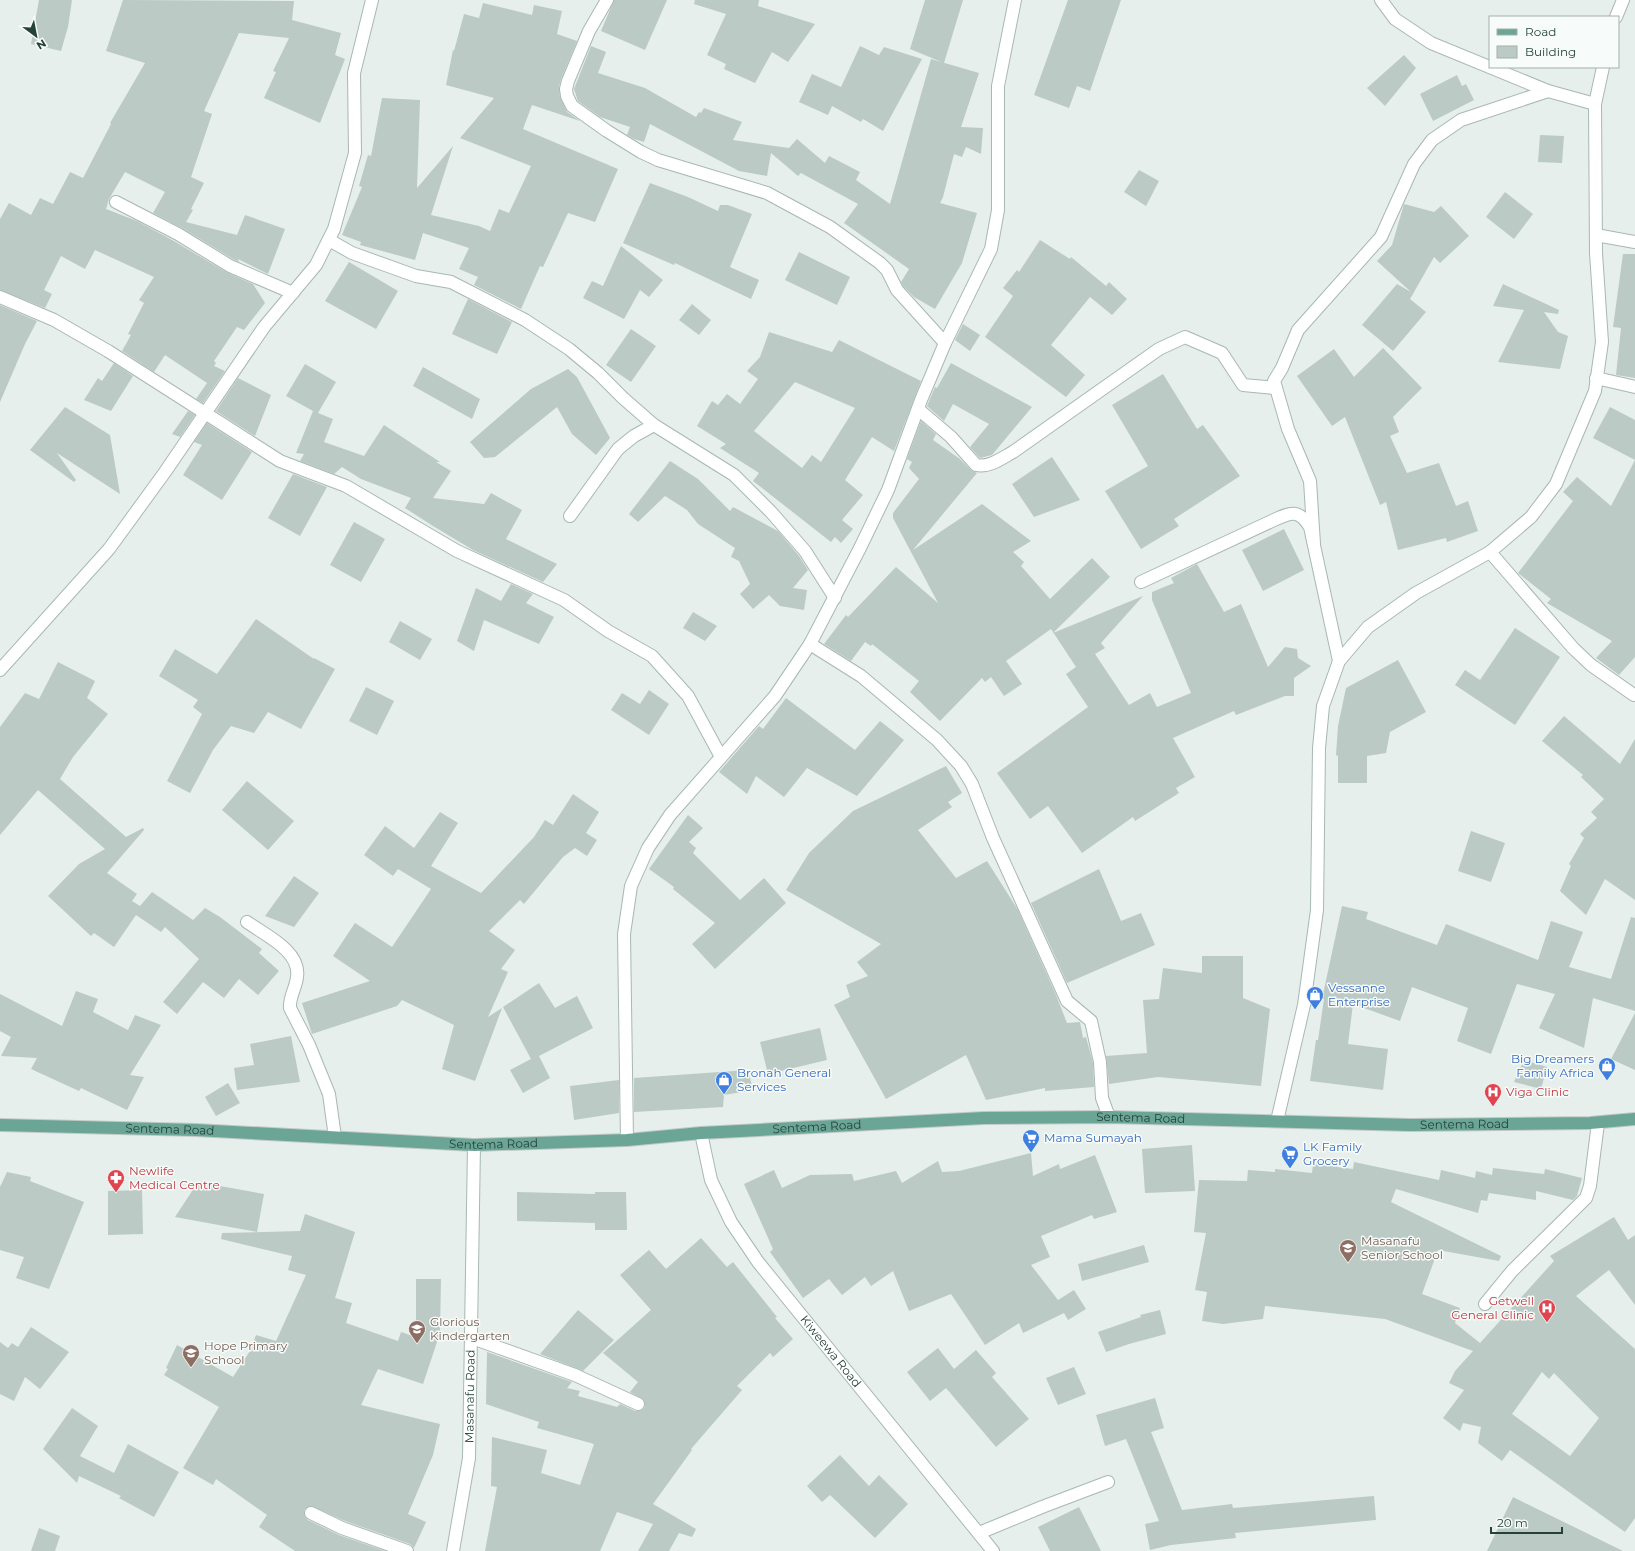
<svg xmlns="http://www.w3.org/2000/svg" width="1635" height="1551" font-family="Montserrat,sans-serif">
<style>
.building{fill:#bbcac4;fill-rule:evenodd}
.lines{fill:none;stroke-linecap:round;stroke-linejoin:round}
.minor-casing{stroke:#a8b8b2;stroke-width:14}
.major-casing{stroke:#c2cac8;stroke-width:14}
.minor{stroke:#fff;stroke-width:12}
.major{stroke:#6aa596;stroke-width:12}
.labels{text-anchor:middle;stroke-width:3;stroke-linejoin:round;paint-order:stroke}
.shop-label{font-size:12px;fill:#366cbe;stroke:#f7fbf9;text-anchor:start}
.health-label{font-size:12px;fill:#be3a42;stroke:#f7fbf9;text-anchor:start}
.street-label{font-size:12px;fill:#24423a;stroke:#f7fbf9}
.education-label{font-size:12px;fill:#785e54;stroke:#f7fbf9;text-anchor:start}
</style>
<rect width="100%" height="100%" fill="#e6efeb"/>
<path class="building" d="M39 0H72L68 27 61 51 31 44Z
M123 0 294 1 292 20 341 33 335 55 345 59 320 123 264 98 276 72 273 71 289 38 239 33 204 111 212 114 191 177 204 183 191 209 193 210 186 222 237 235 245 215 285 229 268 274 238 259 239 262 233 259 182 228 153 213 165 192 125 172 109 199 106 209 137 221 174 241 226 272 253 284 265 303 244 330 237 327 214 361 216 363 214 366 225 371 203 403 196 399 207 383 165 355 154 372 122 351 131 335 128 334 144 303 139 300 154 277 95 250 85 269 61 256 44 290 52 294 45 308 0 290V219L9 203 31 215 40 198 53 204 70 172 83 178 111 124 110 123 145 63 106 51Z
M614 0H667L645 50 601 31Z
M695 0H759L758 6 815 24 788 62 772 52 755 83 724 69 726 64 707 55 726 14 694 4Z
M925 0H963L944 63 910 49Z
M1068 0H1121L1090 91 1077 86 1069 108 1034 95Z
M483 3 532 15 534 5 562 11 557 34 577 41 561 79 559 87 560 97 567 112 580 121 532 105 523 129 618 169 595 222 568 213 543 267 540 266 521 309 474 285 478 277 459 269 469 248 423 233 415 260 360 245 361 242 342 235 362 187 359 186 368 155 371 156 382 98 420 100 417 188 453 146 431 215 479 226 490 231 499 209 509 213 531 166 460 138 494 98 446 85 453 50 454 51 464 14 479 18Z
M591 46 606 52 598 73 645 88 696 117 699 112 701 113 704 108 742 122 733 140 789 148 797 139 825 163 829 156 860 172 856 180 890 204 931 59 979 73 961 127 983 128 981 154 966 147 962 157 954 154 943 197 940 203 977 213 962 263 935 309 914 297 903 286 901 282 909 269 844 223 858 204 801 173 798 176 771 153 767 176 739 171 650 124 644 142 634 139 627 135 630 127 600 117 578 101 574 89Z
M860 46 879 55 884 47 922 59 883 131 863 119 861 122 832 106 828 115 799 102 812 74 841 87Z
M1404 55 1416 68 1385 106 1367 88Z
M1457 75 1462 86 1466 84 1474 100 1433 121 1420 94Z
M1540 135 1564 136 1562 163 1538 162Z
M1139 170 1159 181 1146 206 1124 192Z
M650 183 688 197 718 211 720 205H728L752 214 730 267 759 280 751 299 675 263 674 265 623 243Z
M1505 192 1533 214 1514 239 1486 217Z
M1404 204 1434 212 1441 206 1469 236 1440 263 1434 257 1410 299 1426 312 1393 351 1362 325 1397 284 1411 292 1377 261 1392 245Z
M1040 240 1070 259 1071 257 1106 286 1109 282 1127 299 1112 315 1090 297 1051 345 1085 375 1066 397 985 337 1013 296 1003 288 1017 270 1019 272Z
M621 246 663 280 649 297 640 290 624 319 583 298 592 281 603 286Z
M799 252 850 277 837 305 785 280Z
M1623 254H1635V378L1616 375 1621 328 1613 327Z
M349 262 398 291 376 329 325 301Z
M1503 284 1559 310 1558 314 1544 312 1558 332 1568 336 1560 369 1498 362 1524 310 1493 306Z
M468 299 512 322 497 354 452 334Z
M692 304 711 320 699 335 679 320Z
M0 305 37 321 25 344 0 402Z
M963 324 980 335 970 351 955 340Z
M631 329 656 346 631 382 606 365Z
M769 332 832 352 839 340 921 381 894 451 872 437 845 480 863 495 842 520 853 529 841 543 835 537 831 542 753 481 759 473 720 448 726 444 697 426 712 401 718 405 727 394 740 404 758 379 747 371 760 357ZM795 382 855 408 821 462 812 455 802 468 754 431Z
M1383 348 1422 388 1393 417 1399 432 1390 436 1407 473 1439 463 1456 506 1468 501 1478 531 1447 542 1446 538 1398 550 1386 502 1380 505 1345 417 1332 426 1297 376 1334 349 1354 377Z
M114 363 133 376 111 411 84 400 98 378 102 381Z
M951 363 1032 407 992 455 980 458 970 447 989 424 953 404 944 421 927 406 935 387 937 388Z
M305 364 336 382 318 413 333 419 324 442 364 456 384 425 440 462H436L451 471 433 498 484 504 491 493 522 510 506 539 557 564 543 582 473 550 433 526 405 508 411 498 361 479 342 467 334 474 300 461 304 454 296 453 313 411 286 396Z
M423 367 480 399 472 419 413 386Z
M568 369 577 377 610 438 596 455 572 434 557 407 495 457 484 458 470 442 531 389Z
M1163 374 1197 429 1203 425 1240 476 1174 519 1179 526 1141 549 1105 491 1148 466 1112 405Z
M238 378 271 395 255 436 216 411Z
M65 407 110 435 120 494 57 453 76 480 74 482 30 450Z
M1610 407 1635 420V657L1619 675 1596 658 1612 641 1547 603 1551 599 1518 573 1573 501 1563 492 1577 477 1611 506 1635 460 1593 438Z
M188 411 195 415 180 437 172 434Z
M921 421 936 434 933 440 960 459 971 470 977 473 913 550 982 504 1031 541 1013 552 1024 562 1021 566 1050 599 1092 558 1110 577 1053 633 1143 596 1101 643 1105 648 1095 654 1129 705 1150 693 1157 707 1191 693 1152 600V592L1174 583 1171 578 1197 564 1224 612 1241 604 1268 667 1285 647 1297 649 1298 658 1311 666 1294 678V696H1285L1236 715 1234 711 1173 738 1195 777 1176 788 1179 793 1135 821 1133 817 1082 853 1048 806 1030 819 997 773 1088 707 1066 674 1076 667 1051 629 1006 661 1022 684 1004 696 991 677 985 682 982 678 940 721 910 692 919 681 872 644 871 646 865 642 851 661 824 644 846 615 848 617 896 567 938 603 893 518V513L919 479 909 468 912 462 907 459Z
M207 423 252 452 222 500 183 475 202 445 194 442Z
M1052 457 1080 500 1034 517 1012 484Z
M670 461 698 479 730 511 733 507 778 531 799 556 808 570 793 588 807 590 804 610 780 606 769 595 753 609 740 594 750 584 739 561 731 557 735 548 698 524 687 510 665 496 638 522 629 514Z
M293 474 327 487 300 536 268 518Z
M354 522 385 539 361 582 330 565Z
M1284 529 1304 570 1263 591 1242 550Z
M511 584 533 594 526 603 554 617 539 644 484 620 474 651 457 641 476 588 501 601Z
M693 612 717 626 705 641 683 628Z
M256 619 314 659V658L335 669 301 729 268 712 254 733 231 726 213 750 190 793 167 781 202 714 193 707 198 700 159 676 175 649 217 674Z
M400 621 432 639 420 660 389 642Z
M1515 628 1560 657 1515 725 1455 685 1465 670 1480 680Z
M1398 660 1426 712 1390 732 1386 753 1367 756V783H1338V756L1336 755 1338 726 1346 688Z
M58 662 95 681 87 698 108 714 73 757 60 779 126 837 143 828 144 830 107 873 137 894 132 901 140 906 152 892 193 920 205 908 220 917 262 949 259 953 279 971 258 995 239 979 224 998 203 982 177 1014 163 1002 199 959 165 927 161 932 136 915 114 947 94 933 91 936 48 896 79 864 105 849 38 790 0 835V727L25 693 39 699Z
M366 687 394 701 377 735 349 721Z
M649 690 669 704 649 735 611 710 622 693 640 704Z
M786 698 855 750 880 721 904 740 857 796 807 768 784 797 756 776 747 794 719 772 759 726 763 729Z
M1564 716 1620 764 1635 739V900L1605 879 1586 915 1560 891 1571 866 1569 864 1584 838 1580 834 1597 818 1591 812 1604 799 1581 777 1583 775 1542 741Z
M946 766 962 793 948 802 952 807 918 830 956 878 987 861 1018 910 1056 995 1067 1023 1080 1022 1083 1038 1086 1037 1093 1063 1094 1087 1045 1091V1088L986 1100 966 1055 886 1099 834 1005 850 997 846 985 868 976 857 962 881 944 786 890 809 853 853 811Z
M247 781 294 821 268 850 222 810Z
M573 794 599 812 586 833 597 840 587 856 575 848 563 857 524 904 520 900 489 931 515 950 501 969 508 972 488 1017 502 1008 475 1081 442 1069 454 1025 402 1000 397 1006 312 1034 302 1003 370 981 333 956 355 923 392 947 431 889 398 869 393 876 364 855 385 826 414 848 440 812 458 823 431 866 481 893 534 837 545 820 553 825Z
M688 815 703 828 689 842 696 848 693 853 740 900 764 878 786 903 715 969 692 944 715 923 673 889 674 887 649 869Z
M1471 831 1505 843 1491 882 1458 871Z
M1099 869 1121 921 1141 913 1155 945 1067 983 1031 903Z
M294 876 319 893 294 927 265 916Z
M1342 906 1368 912 1366 919 1437 945 1446 924 1538 960 1551 921 1583 932 1569 967 1611 979 1631 917 1635 918V1011L1593 998 1584 1048 1539 1028 1555 994 1517 984 1491 1054 1457 1041 1468 1008 1412 987 1400 1021 1353 1004 1348 1044 1388 1049 1383 1090 1310 1081 1316 1040H1318L1324 999H1322Z
M1202 956H1243V998L1270 1009 1261 1086 1158 1077 1109 1084 1106 1056 1147 1053 1143 1000 1159 999 1163 968 1202 973Z
M539 983 555 1008 577 996 593 1028 539 1056 550 1078 523 1093 510 1070 531 1059 503 1007Z
M76 991 98 999 93 1012 128 1030 135 1015 161 1025 130 1075 144 1077 127 1110 81 1088 79 1091 31 1069 37 1058 1 1056 11 1037 0 1031V994L62 1026Z
M1635 1013V1070L1611 1059Z
M820 1028 827 1060 768 1074 760 1042Z
M291 1036 300 1082 237 1090 234 1068 254 1065 250 1044Z
M1524 1060 1547 1067 1541 1089 1514 1082Z
M748 1070 753 1090 724 1095 723 1107 634 1112V1078Z
M619 1080V1113L574 1120 570 1086Z
M228 1083 240 1103 216 1116 205 1097Z
M1192 1145 1195 1191 1145 1193 1142 1149Z
M1031 1153 1033 1176 1059 1164 1060 1169 1095 1155 1117 1212 1094 1219 1092 1215 1041 1236 1050 1257 1031 1265 1058 1300 1074 1290 1086 1309 1068 1320 1064 1313 1023 1333 1019 1323 985 1345 951 1294 909 1311 893 1271 871 1286 865 1277 842 1295 829 1279 803 1298 770 1252 773 1249 744 1184 774 1170 782 1188 810 1175 852 1174 854 1181 896 1171 902 1183 938 1161 942 1172 959 1171Z
M1354 1162 1439 1180 1441 1170 1475 1178 1476 1171 1492 1175 1493 1168 1544 1174 1545 1169 1582 1178 1577 1196 1573 1200 1536 1191V1200L1489 1193 1487 1201 1481 1200 1478 1213 1396 1189 1391 1202 1501 1256 1499 1261 1438 1250 1422 1294 1460 1308 1455 1323 1480 1343 1554 1261 1550 1256 1614 1217 1628 1240 1635 1235V1305L1609 1270 1576 1296 1635 1349V1518L1625 1532 1510 1450 1502 1461 1478 1443 1481 1427 1463 1423 1460 1431 1443 1418 1464 1390 1449 1383 1455 1371 1473 1351 1385 1319 1265 1306 1263 1319 1223 1324 1202 1321 1207 1292 1195 1290 1206 1233 1194 1232 1199 1180 1247 1181 1248 1170 1275 1172V1169L1312 1173 1313 1164 1353 1169ZM1542 1372 1549 1379 1554 1373 1599 1418 1570 1456 1512 1414Z
M7 1172 31 1177 30 1181 84 1202 49 1289 16 1278 24 1257 0 1250V1187Z
M198 1182 264 1194 257 1232 175 1217Z
M142 1190 143 1234 108 1235V1191Z
M517 1192 595 1194V1192H626L627 1230H595V1223L517 1221Z
M305 1214 355 1232 335 1298 352 1303 346 1323 398 1341 401 1332 416 1337V1279H441L440 1333 423 1384 378 1369 361 1405 440 1424 433 1455 408 1514 426 1522 414 1548 410 1544 345 1521 311 1506 304 1510 305 1517 308 1520 339 1535 385 1551H295L259 1527 267 1515 216 1479 213 1485 183 1468 219 1407 164 1375 168 1369 166 1368 177 1345 233 1377 250 1351 256 1335 276 1341 306 1275 288 1270 292 1256 221 1239 222 1233 300 1231Z
M701 1238 727 1267 733 1262 777 1317 775 1318 793 1339 773 1357 770 1353 737 1386 742 1390 691 1449 692 1450 653 1504 696 1529 692 1537 679 1533 669 1551H638L653 1524 617 1512 600 1551H485L497 1487 491 1486 492 1437 547 1450 541 1473 580 1485 594 1444 537 1428 539 1422 486 1404 487 1352 572 1382 567 1388 580 1391 578 1396 617 1407 620 1404 635 1411 642 1410 645 1407 644 1400 630 1392 638 1382 603 1353 651 1310 620 1275 649 1250 666 1269Z
M1144 1245 1149 1262 1082 1281 1078 1264Z
M578 1310 614 1340 583 1371 540 1354Z
M1160 1310 1166 1334 1129 1344 1106 1352 1098 1332 1141 1317 1140 1315Z
M31 1327 69 1352 40 1389 25 1377 14 1401 0 1394V1342L8 1348 12 1343 18 1347Z
M938 1348 954 1369 976 1350 996 1373 992 1377 1029 1419 996 1447 946 1388 930 1401 907 1372Z
M1074 1367 1086 1394 1058 1405 1046 1378Z
M1155 1398 1164 1428 1151 1432 1182 1510 1232 1504 1233 1508 1374 1496 1376 1520 1235 1533 1236 1538 1171 1545 1150 1550 1145 1524 1159 1521 1126 1439 1105 1446 1096 1415Z
M72 1408 98 1426 80 1456 114 1473 128 1444 179 1472 154 1517 119 1498 121 1496 79 1476 77 1483 43 1449Z
M840 1455 869 1486 879 1475 908 1504 875 1538 830 1495 822 1502 807 1486Z
M1513 1497 1623 1551H1487Z
M1079 1507 1101 1551H1050L1038 1527Z
M39 1528 60 1536 55 1551H31Z"/>
<g class="lines">
<defs>
<g id="minor">
<path d="M607 0 589 31 568 81 566 89 567 96 572 106 607 131 641 152 658 160 767 193 830 227 880 263 887 270 897 290 945 343"/>
<path d="M1381 0 1395 19 1431 43 1548 91 1595 104"/>
<path d="M1616 17 1623 0"/>
<path d="M116 202 178 234 230 266 293 293"/>
<path d="M1596 235 1635 242"/>
<path d="M329 240 352 253 416 276 451 282 525 320 569 349 598 373 623 398 654 425 734 475 771 512 805 551 835 598"/>
<path d="M0 297 54 320 108 351 280 461 346 486 457 551 564 600 608 631 652 656 688 696 721 757"/>
<path d="M1596 378 1635 387"/>
<path d="M918 409 951 437 976 465C989 468 1002 458 1013 452L1159 349 1185 337 1222 353 1243 385 1276 388"/>
<path d="M570 516 618 449 634 436 654 425"/>
<path d="M1314 544 1310 481 1288 429 1274 381 1282 368 1298 330 1381 237 1414 164 1432 140 1461 120 1548 91"/>
<path d="M1490 552 1573 648 1591 665 1634 695"/>
<path d="M1141 582 1274 520C1291 512 1299 509 1310 527L1339 661"/>
<path d="M810 644 861 676 937 740 961 766 972 784 993 838 1067 1001 1091 1021 1100 1062 1102 1098 1109 1117"/>
<path d="M0 670 109 549 165 472 264 327 316 265 334 229 355 153 354 73 372 0"/>
<path d="M247 922C265 935 301 951 297 977 296 988 289 997 290 1008L309 1045 329 1094 335 1137"/>
<path d="M1277 1121 1304 1005 1317 910 1319 748 1323 706 1339 661 1368 627 1416 593 1490 552 1531 517 1556 484 1595 391 1602 342 1596 253 1595 104 1603 67"/>
<path id="s1" d="M701 1133 711 1180 731 1222 758 1262 993 1551"/>
<path d="M627 1140 624 934 631 886 648 848 670 815 775 696 810 644 860 548 888 490 921 400 945 343 991 249 998 210V86L1015 0"/>
<path d="M1485 1304 1512 1271 1586 1198 1590 1186 1598 1123"/>
<path d="M472 1338 575 1375 638 1404"/>
<path d="M311 1513 342 1528 407 1551"/>
<path d="M979 1533 1042 1507 1108 1482"/>
<path id="s2" d="M453 1551 469 1458 474 1145"/>
</g>
<g id="major">
<path id="s3" d="M0 1125 196 1130 474 1145 627 1140 701 1133 984 1118 1109 1117 1410 1125 1590 1123 1635 1119"/>
</g>
</defs>
<use href="#minor" class="minor-casing"/>
<use href="#major" class="major-casing"/>
<use href="#minor" class="minor"/>
<use href="#major" class="major"/>
</g>
<defs>
<symbol id="shop-pin" viewBox="-11 -11 22 30"><path d="M0 17L-7.5 6A9.5 9.5 0 1 1 7.5 6Z" fill="#3f7fe0" stroke="#f7fbf9"/><path d="M-5-2.5h2.3a2.7 3.5 0 0 1 5.4 0H5L5.5 6h-11ZM-1.5-2.5h3a1.5 2.3 0 0 0-3 0Z" fill="#fff"/></symbol>
<symbol id="hospital-pin" viewBox="-11 -11 22 30"><path d="M0 17L-7.5 6A9.5 9.5 0 1 1 7.5 6Z" fill="#e0444e" stroke="#f7fbf9"/><path d="M-5-5h3v3.5h4V-5h3V5h-3V1.5h-4V5h-3Z" fill="#fff"/></symbol>
<symbol id="supermarket-pin" viewBox="-11 -11 22 30"><path d="M0 17L-7.5 6A9.5 9.5 0 1 1 7.5 6Z" fill="#3f7fe0" stroke="#f7fbf9"/><path d="M-6-5.5h2.5l.6 2H6L4.5 2H-2.5L-4.4-4H-6ZM-1.5 3.2a1.3 1.3 0 1 0 .1 0ZM3 3.2a1.3 1.3 0 1 0 .1 0Z" fill="#fff"/></symbol>
<symbol id="pharmacy-pin" viewBox="-11 -11 22 30"><path d="M0 17L-7.5 6A9.5 9.5 0 1 1 7.5 6Z" fill="#e0444e" stroke="#f7fbf9"/><path d="M-2-6h4v4h4v4h-4v4h-4v-4h-4v-4h4Z" fill="#fff"/></symbol>
<symbol id="school-pin" viewBox="-11 -11 22 30"><path d="M0 17L-7.5 6A9.5 9.5 0 1 1 7.5 6Z" fill="#8d6e63" stroke="#f7fbf9"/><path d="M0-5L7-2L0 1L-7-2ZM-4 1L0 2.5L4 1V4Q0 6-4 4Z" fill="#fff"/></symbol>
</defs>
<g fill-rule="evenodd">
<use href="#shop-pin" x="1305" y="985" width="20" height="27"/>
<use href="#shop-pin" x="1597" y="1056" width="20" height="27"/>
<use href="#shop-pin" x="714" y="1070" width="20" height="27"/>
<use href="#hospital-pin" x="1483" y="1082" width="20" height="27"/>
<use href="#supermarket-pin" x="1021" y="1128" width="20" height="27"/>
<use href="#supermarket-pin" x="1280" y="1144" width="20" height="27"/>
<use href="#pharmacy-pin" x="106" y="1168" width="20" height="27"/>
<use href="#school-pin" x="1338" y="1238" width="20" height="27"/>
<use href="#hospital-pin" x="1537" y="1298" width="20" height="27"/>
<use href="#school-pin" x="407" y="1319" width="20" height="27"/>
<use href="#school-pin" x="181" y="1343" width="20" height="27"/>
</g>
<g class="labels">
<g class="shop-label">
<text x="1328" y="992">Vessanne<tspan x="1328" dy="14">Enterprise</tspan></text>
<text x="1594" y="1063" text-anchor="end">Big Dreamers<tspan x="1594" dy="14">Family Africa</tspan></text>
<text x="737" y="1077">Bronah General<tspan x="737" dy="14">Services</tspan></text>
<text x="1044" y="1142">Mama Sumayah</text>
<text x="1303" y="1151">LK Family<tspan x="1303" dy="14">Grocery</tspan></text>
</g>
<g class="health-label">
<text x="1506" y="1096">Viga Clinic</text>
<text x="129" y="1175">Newlife<tspan x="129" dy="14">Medical Centre</tspan></text>
<text x="1534" y="1305" text-anchor="end">Getwell<tspan x="1534" dy="14">General Clinic</tspan></text>
</g>
<g class="street-label">
<text dy="4" stroke="none"><textPath href="#s3" startOffset="1142">Sentema Road</textPath></text>
<text dy="4" stroke="none"><textPath href="#s3" startOffset="1466">Sentema Road</textPath></text>
<text dy="4" stroke="none"><textPath href="#s3" startOffset="818">Sentema Road</textPath></text>
<text dy="4" stroke="none"><textPath href="#s3" startOffset="170">Sentema Road</textPath></text>
<text dy="4" stroke="none"><textPath href="#s3" startOffset="494">Sentema Road</textPath></text>
<text dy="4" stroke="none"><textPath href="#s1" startOffset="258">Kiweewa Road</textPath></text>
<text dy="4" stroke="none"><textPath href="#s2" startOffset="156">Masanafu Road</textPath></text>
</g>
<g class="education-label">
<text x="1361" y="1245">Masanafu<tspan x="1361" dy="14">Senior School</tspan></text>
<text x="430" y="1326">Glorious<tspan x="430" dy="14">Kindergarten</tspan></text>
<text x="204" y="1350">Hope Primary<tspan x="204" dy="14">School</tspan></text>
</g>
</g>
<rect x="1489" y="16" width="130" height="52" fill="#f7fbf9" stroke="#a3b1ad"/>
<rect x="1497" y="29" width="20" height="6" fill="#6aa596" stroke="#a3b1ad"/>
<text x="1525" y="36" font-size="12" fill="#24423a">Road</text>
<rect x="1497" y="46" width="20" height="12" fill="#bbcac4" stroke="#a3b1ad"/>
<text x="1525" y="56" font-size="12" fill="#24423a">Building</text>
<g transform="translate(36 36) rotate(148)" stroke="#f7fbf9" stroke-width="3" paint-order="stroke">
<path d="M0-3L7 15L0 10L-7 15Z" fill="#24423a"/>
<text y="-6" font-size="11" font-weight="bold" text-anchor="middle" fill="#24423a">N</text>
</g>
<path d="M1491 1527v6h71v-6" fill="none" stroke="#24423a" stroke-width="2"/>
<text x="1497" y="1527" font-size="12" fill="#24423a" stroke="#f7fbf9" stroke-width="3" paint-order="stroke">20 m</text>
</svg>
